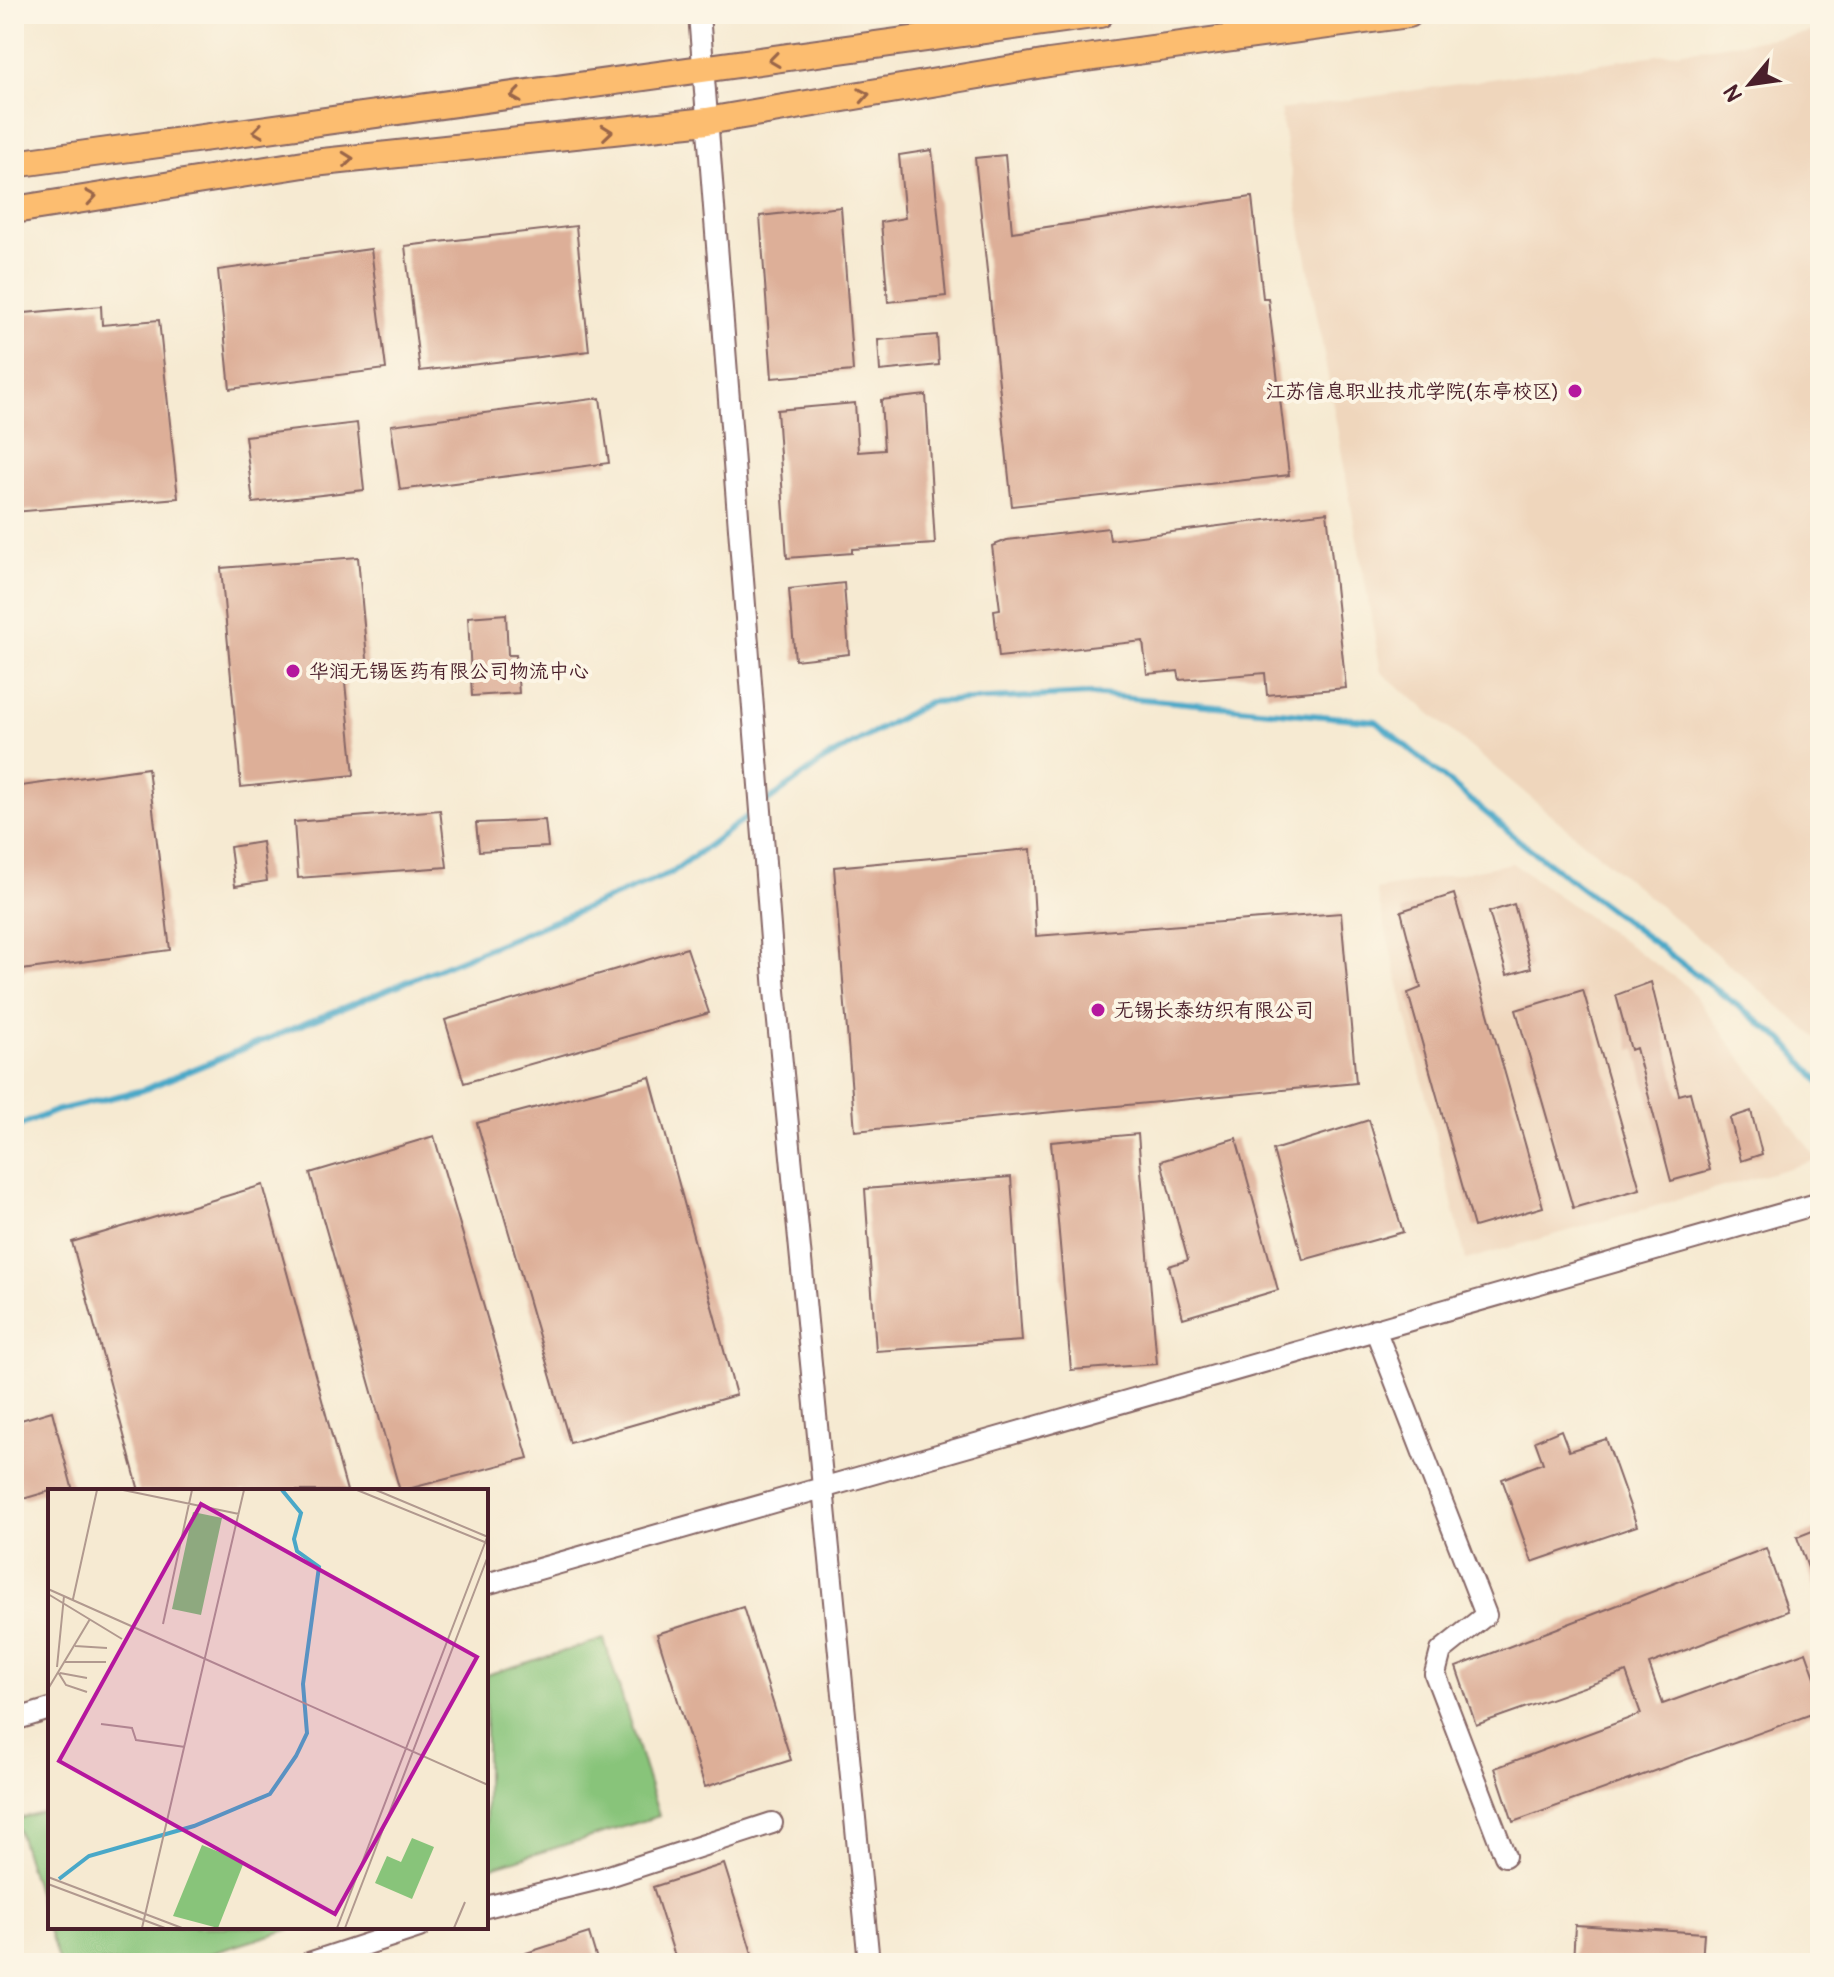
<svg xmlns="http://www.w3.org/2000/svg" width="1834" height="1977" font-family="Pangolin,'LXGW WenKai TC',sans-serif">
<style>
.built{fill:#efd6bc}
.green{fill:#88c47a;stroke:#697252;stroke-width:2}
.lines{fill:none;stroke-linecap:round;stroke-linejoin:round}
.stream{stroke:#49a8c8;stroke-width:6}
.building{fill:#ddaf98}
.minor-casing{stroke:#866665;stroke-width:24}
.major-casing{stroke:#866665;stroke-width:30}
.minor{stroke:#fff;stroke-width:20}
.major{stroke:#fcbd6f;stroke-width:26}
.oneway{stroke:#9a664a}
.poi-dot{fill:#b5179e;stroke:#fcf5e5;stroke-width:3}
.labels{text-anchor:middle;stroke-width:8;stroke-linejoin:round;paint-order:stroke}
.poi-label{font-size:20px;fill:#4a1f2b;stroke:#fcf5e5;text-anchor:start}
.inset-river{fill:none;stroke:#49a8c8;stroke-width:4}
.inset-road{fill:none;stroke:#b1998f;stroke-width:2}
.view{fill:#b5179e;fill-opacity:0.15;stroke:#b5179e;stroke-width:4}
.inset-edge{fill:none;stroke:#4a1f2b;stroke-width:4}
</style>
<rect width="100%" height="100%" fill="#fcf5e5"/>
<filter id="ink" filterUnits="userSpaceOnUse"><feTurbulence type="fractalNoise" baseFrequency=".0125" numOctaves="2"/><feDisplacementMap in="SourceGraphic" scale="16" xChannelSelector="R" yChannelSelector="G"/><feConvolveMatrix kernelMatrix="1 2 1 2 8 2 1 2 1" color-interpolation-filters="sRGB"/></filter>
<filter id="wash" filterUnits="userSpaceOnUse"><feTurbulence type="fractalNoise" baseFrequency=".006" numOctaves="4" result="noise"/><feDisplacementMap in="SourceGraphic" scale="32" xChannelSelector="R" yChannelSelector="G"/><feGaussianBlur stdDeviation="1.8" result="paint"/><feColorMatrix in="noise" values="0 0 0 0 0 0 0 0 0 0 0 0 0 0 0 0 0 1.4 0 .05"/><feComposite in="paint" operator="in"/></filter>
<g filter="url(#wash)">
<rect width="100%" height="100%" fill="#f6ead2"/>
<path class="built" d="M1820 31V1041L1381 672 1280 110Z
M1512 863 1687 986 1818 1160 1466 1260 1376 890Z"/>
<path class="green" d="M604 1639 659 1816 486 1869V1675Z
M50 1809V1927H297L180 1963H59L15 1820Z"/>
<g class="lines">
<path class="stream" d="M764 804 824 760 929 702 1090 694 1376 721 1522 843 1783 1040 1820 1082
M14 1128 55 1111 143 1090 671 873 755 811"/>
</g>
<g id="blocks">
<path class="building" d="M932 150 946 296 888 302 881 222 905 218 899 155Z
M1005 155 1012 232 1252 197 1263 298H1268L1289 475 1012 506 975 158Z
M841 207 853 371 772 378 760 216Z
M576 226 589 351 420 371 405 246Z
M371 249 386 369 230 389 218 270Z
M101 306 102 325 159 320 178 498 14 512V314Z
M937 335 939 365 880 371 878 340Z
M926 395 935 544 852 549V553L787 558 777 410 855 403 858 452 884 450 881 400Z
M600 398 609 463 400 490 391 425Z
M357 423 364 490 253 503 245 436Z
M1327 512 1346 688 1267 695 1265 673 1180 680 1178 671 1147 674 1143 641 999 657 994 610 1000 609 992 546 1007 540 1108 528 1110 540Z
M358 557 368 670 344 672 354 775 241 787 221 568Z
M844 583 849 654 795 660 789 589Z
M506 614 508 655H516L519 693 472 696 468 617Z
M148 768 170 950 14 971V787Z
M440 810 447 867 298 878 294 822Z
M545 820 548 847 479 851 476 823Z
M262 842 267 881 235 886 230 847Z
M1031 849 1036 936 1341 913 1356 1083 855 1131 834 867Z
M1454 894 1543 1207 1474 1227 1408 993 1421 988 1401 911Z
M1514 904 1531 968 1507 975 1489 912Z
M687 948 709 1013 464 1083 445 1020Z
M1651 982 1679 1095 1690 1092 1710 1170 1671 1181 1636 1048 1631 1050 1616 995Z
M1583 990 1640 1189 1573 1208 1516 1010Z
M650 1077 736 1395 570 1443 477 1123Z
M1751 1111 1762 1154 1741 1161 1730 1118Z
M1369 1120 1403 1232 1303 1260 1273 1150Z
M1138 1134 1157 1364 1071 1370 1051 1142Z
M434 1136 528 1458 400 1491 310 1173Z
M1236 1138 1278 1290 1183 1318 1169 1266 1188 1260 1161 1161Z
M1011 1177 1022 1341 876 1351 865 1189Z
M263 1185 347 1491H139L72 1242Z
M52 1411 73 1491H50L23 1499 14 1463V1422Z
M1561 1430 1569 1451 1606 1439 1637 1526 1532 1562 1502 1479 1543 1463 1535 1441Z
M1820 1528V1596H1818L1797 1537Z
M1766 1548 1788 1611 1649 1664 1663 1704 1806 1652 1820 1691V1711L1513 1822 1495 1768 1641 1714 1626 1672 1476 1725 1456 1667Z
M743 1607 791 1760 705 1787 657 1634Z
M724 1864 755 1963H677L653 1887Z
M1575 1925 1704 1933 1702 1963H1573Z
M589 1933 598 1963H504V1960Z"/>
</g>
</g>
<g filter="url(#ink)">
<use href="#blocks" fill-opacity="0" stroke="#866665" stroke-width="2"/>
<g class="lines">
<defs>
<path id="minor" d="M699 14 775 991 869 1963
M1375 1329 1486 1615 1441 1651 1435 1674 1505 1856
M486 1584 1820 1203
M14 1720 50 1709
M486 1907 603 1878 772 1823
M309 1963 419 1927"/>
<path id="major" d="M14 164 1100 14
M14 210 304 164 707 121 1049 63 1409 14"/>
</defs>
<use href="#minor" class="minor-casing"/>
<use href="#major" class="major-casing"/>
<use href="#minor" class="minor"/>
<use href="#major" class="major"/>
</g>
<defs><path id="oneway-chevron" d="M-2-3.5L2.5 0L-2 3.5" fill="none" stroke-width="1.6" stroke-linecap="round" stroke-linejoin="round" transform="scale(2)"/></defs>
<g class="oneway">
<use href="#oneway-chevron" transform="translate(774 60) rotate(172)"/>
<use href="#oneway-chevron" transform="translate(864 95) rotate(-10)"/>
<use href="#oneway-chevron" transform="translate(516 96) rotate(172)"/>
<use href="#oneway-chevron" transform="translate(258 131) rotate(172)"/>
<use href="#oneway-chevron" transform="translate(607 132) rotate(-6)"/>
<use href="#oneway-chevron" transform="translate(348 159) rotate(-6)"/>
<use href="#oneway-chevron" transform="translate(91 197) rotate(-9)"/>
</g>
</g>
<g class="poi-dot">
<circle cx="1575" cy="391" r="8"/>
<circle cx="293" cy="671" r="8"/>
<circle cx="1098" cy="1010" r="8"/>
</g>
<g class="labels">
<g class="poi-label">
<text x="1559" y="398" text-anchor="end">江苏信息职业技术学院(东亭校区)</text>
<text x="309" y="678">华润无锡医药有限公司物流中心</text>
<text x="1114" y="1017">无锡长泰纺织有限公司</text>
</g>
</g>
<g transform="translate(48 1489)">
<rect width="440" height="440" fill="#f6ead2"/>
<path d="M145 23 174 29 153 126 124 120ZM364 349 386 358 364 410 327 394 339 367 353 373ZM154 356 196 373 170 439 125 427Z" fill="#88c47a"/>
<path class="inset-river" d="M11 390 41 367 146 337 222 305 248 267 259 244 255 195 271 78 249 62 246 50 253 24 234 1"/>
<path class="inset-road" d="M75 1 191 25M309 1 439 54M328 1 440 48M0 100 440 296M0 105 74 150M25 110 49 1M115 135 144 1M27 157 59 159M17 173H58M9 178 16 107M10 183 18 196 39 203M12 184 39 189M0 200 42 130M53 235 84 239 88 251 137 258M0 388 134 439M0 395 117 439M94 439 196 1M289 439 440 46M297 439 440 67M406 439 417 413"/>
<path class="view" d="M153 15 429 168 287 425 11 272Z"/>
<rect width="440" height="440" class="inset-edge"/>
</g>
<rect width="1834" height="1977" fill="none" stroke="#fcf5e5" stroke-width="48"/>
<g transform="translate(1750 84) rotate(241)" stroke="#fcf5e5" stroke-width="6" paint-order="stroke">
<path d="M0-6L14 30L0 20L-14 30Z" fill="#4a1f2b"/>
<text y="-12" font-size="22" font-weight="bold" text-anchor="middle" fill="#4a1f2b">N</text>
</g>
</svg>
